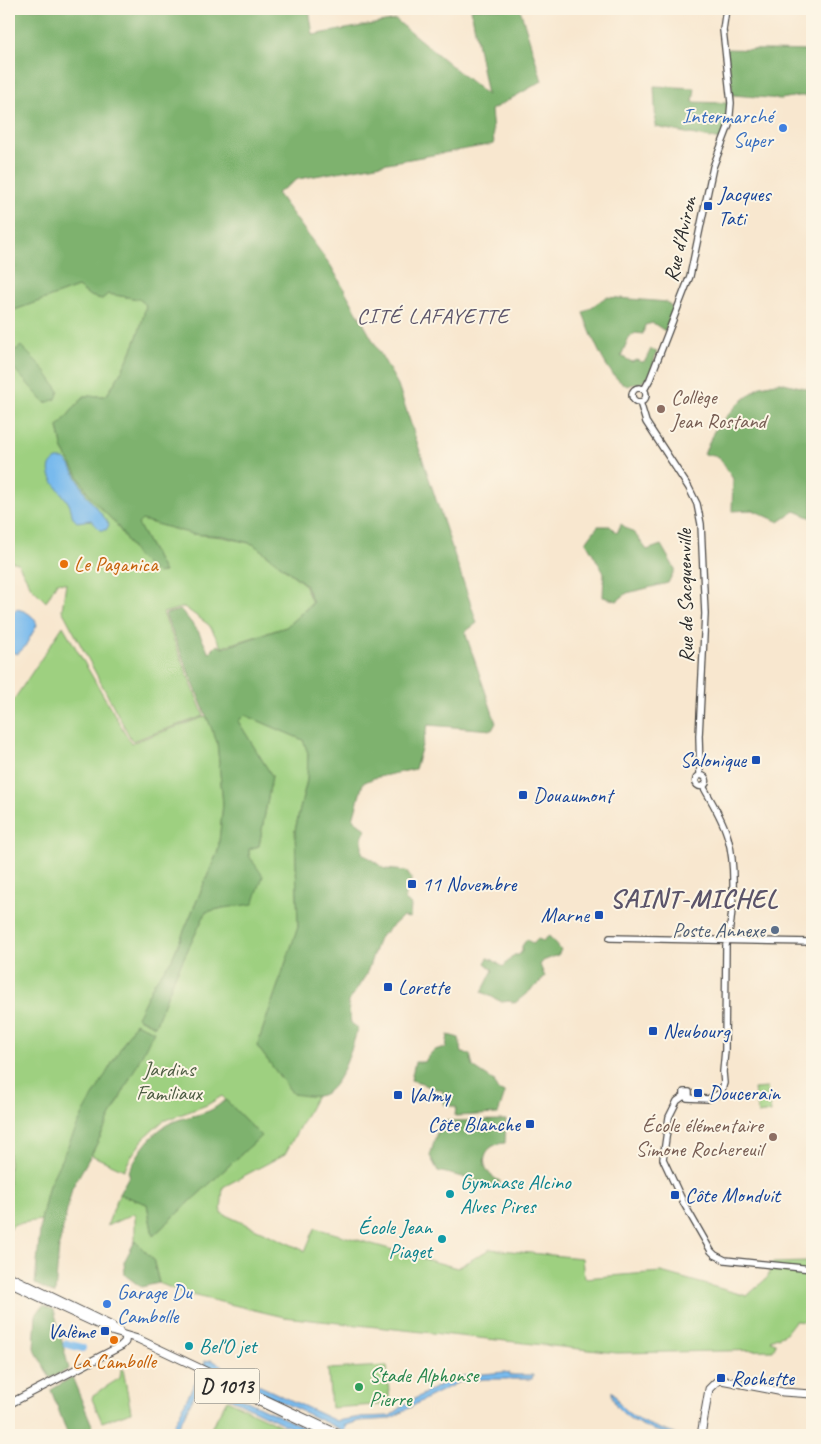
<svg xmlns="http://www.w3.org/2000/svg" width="821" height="1444" font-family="Caveat,sans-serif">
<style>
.green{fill:#9ed080;stroke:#647e56}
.forest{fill:#7eb26e;stroke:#546e4c}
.water{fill:#78baed;stroke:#52728c}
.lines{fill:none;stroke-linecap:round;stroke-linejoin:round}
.river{stroke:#78baed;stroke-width:8}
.minor-casing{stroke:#4a4744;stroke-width:8}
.major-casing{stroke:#4a4744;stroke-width:9}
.minor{stroke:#fff;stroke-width:5.5}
.major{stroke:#fff;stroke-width:7}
.shop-dot{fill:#3f7fe0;stroke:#fcf5e5;stroke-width:2}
.transit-dot{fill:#1a4fb4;stroke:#fcf5e5;stroke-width:2}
.education-dot{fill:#8d6e63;stroke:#fcf5e5;stroke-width:2}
.food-dot{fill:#e8710a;stroke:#fcf5e5;stroke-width:2}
.service-dot{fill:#5c6f8a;stroke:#fcf5e5;stroke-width:2}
.culture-dot{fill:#0f9aa8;stroke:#fcf5e5;stroke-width:2}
.leisure-dot{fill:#2e9e5b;stroke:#fcf5e5;stroke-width:2}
.labels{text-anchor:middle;stroke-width:4;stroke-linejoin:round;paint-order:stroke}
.shield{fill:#fcf5e5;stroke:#6a6863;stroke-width:1}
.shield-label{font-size:20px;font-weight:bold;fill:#2b2b2b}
.shop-label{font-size:21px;fill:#366cbe;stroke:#fcf5e5;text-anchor:end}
.transit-label{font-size:21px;fill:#164399;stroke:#fcf5e5;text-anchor:start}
.street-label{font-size:21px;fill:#2b2b2b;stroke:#fcf5e5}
.education-label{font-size:21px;fill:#785e54;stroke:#fcf5e5;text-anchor:start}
.food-label{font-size:21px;fill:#c56008;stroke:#fcf5e5;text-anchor:start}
.service-label{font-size:21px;fill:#4e5e75;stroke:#fcf5e5;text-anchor:end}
.park-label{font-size:21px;fill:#4e5d44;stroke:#fcf5e5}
.culture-label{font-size:21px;fill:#0d838f;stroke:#fcf5e5;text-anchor:start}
.leisure-label{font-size:21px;fill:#27864d;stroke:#fcf5e5;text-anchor:start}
.neighbourhood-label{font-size:22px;letter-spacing:1px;fill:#5b546a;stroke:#fcf5e5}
.district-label{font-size:26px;font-weight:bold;letter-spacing:1px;fill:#5b546a;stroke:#fcf5e5}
</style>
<rect width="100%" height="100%" fill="#fcf5e5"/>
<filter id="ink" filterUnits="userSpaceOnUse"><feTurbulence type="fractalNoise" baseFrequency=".02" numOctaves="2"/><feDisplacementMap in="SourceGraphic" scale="10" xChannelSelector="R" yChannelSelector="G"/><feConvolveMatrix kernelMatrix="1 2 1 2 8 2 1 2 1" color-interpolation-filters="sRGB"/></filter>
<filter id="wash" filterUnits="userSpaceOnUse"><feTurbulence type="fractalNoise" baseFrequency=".0096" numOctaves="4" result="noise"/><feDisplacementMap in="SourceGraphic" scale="20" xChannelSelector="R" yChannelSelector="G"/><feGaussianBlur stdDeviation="1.12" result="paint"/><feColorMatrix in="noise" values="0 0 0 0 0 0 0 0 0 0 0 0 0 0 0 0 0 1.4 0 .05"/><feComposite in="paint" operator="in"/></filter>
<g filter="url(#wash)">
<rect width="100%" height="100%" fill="#f8e7cf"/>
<path class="green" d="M78 287 90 296 102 299 108 294 139 299 146 305C139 339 126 367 106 396H84L58 427 63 450 91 498 117 525 138 558 164 572 138 524 142 520 192 534 223 537 253 544 304 584 312 603 286 627 222 647 209 625 184 607 163 613 204 716 132 741 62 610 66 583 57 582 46 602 31 587 18 563 9 561V312Z
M63 626 131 743 207 716 217 742 223 804 218 851 172 959 154 983 138 1018 155 1026 175 976 206 912 223 908 249 856V849L259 846 272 776 238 721 245 715 303 740 308 753 307 780 295 830 298 927 257 1046 293 1094 316 1096 285 1154 223 1187 221 1213 305 1251 315 1228 457 1268 490 1249 582 1258 584 1278 661 1272 747 1296 768 1277 771 1263 807 1262 812 1210V1322L795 1321 785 1334 770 1340 776 1344 773 1350 617 1353 284 1317 183 1293 159 1283 153 1259 135 1241V1213L107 1226 119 1194 147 1204 153 1236 261 1136 222 1096 207 1105 163 1121 145 1137 132 1155 124 1170 91 1155 153 1032 49 1185 41 1220 15 1224 9 1229V707Z
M767 1088 771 1112 758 1114 754 1089Z
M387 1366 390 1404 331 1408 328 1369Z
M121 1369H123L131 1412 102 1422 92 1399 93 1395 120 1378Z
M227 1400 301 1435H207Z"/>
<path class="forest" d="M9 9H309L313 35 396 20 487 95 471 9H520L542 81 491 110 494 144 298 179 277 193 331 266 398 385 477 623 465 632 496 723 492 730 428 725 415 769 374 778 363 783 353 819 366 829 362 838V853L385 869 406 871 411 878 410 889 405 890V900L411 905 410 918 402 917 379 938 366 975 348 1003 351 1023 358 1028C351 1048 341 1093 317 1096 310 1097 300 1095 293 1094L257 1046 298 927 295 830 307 780 308 753 303 740 245 715 238 721 272 776 259 846 249 849V856L263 876 253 904 223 908 206 912 175 976 155 1026 137 1017 154 983 172 959 218 851 223 804 217 742 165 614 181 610 198 631 209 653 217 645 223 648 286 627 313 603 305 584 253 544 224 536 192 534 142 520 138 524 164 572 157 573 138 558 117 525 91 498 63 450 58 427 84 396H106C126 367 139 339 146 305L139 299 108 294 102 299 90 296 78 287 9 312Z
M726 49 812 51V96H798L781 99 733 95Z
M654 86 695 88 693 102 729 103 724 134 720 140 656 127Z
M606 297 667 302 673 309 665 331 653 323 645 325 643 334 635 333 633 335 629 337 621 356 632 362 636 360 642 362 645 361 651 349 657 351C654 359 652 376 644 381 639 384 633 383 628 386 606 378 591 333 583 313Z
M11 346 16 350 21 346 42 367 59 391 56 399 45 403 9 363V348Z
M780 382 812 390V518L795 511 779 522 753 510 732 511 733 479 719 457 704 454 714 431 738 404 761 386Z
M621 524 635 534 647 550 661 545 675 569 668 583 627 593 617 601 603 597 604 573 586 542 598 526H610L617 533Z
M549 936 561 950 558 955 543 961 540 965 545 977 538 984 515 1003 509 1001 502 1002 482 992 493 970 485 963 488 958 493 960 503 967 514 955H519L522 951V946L527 939 533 944 538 939 543 941Z
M135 1023 154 1031 91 1155 72 1188 59 1246 55 1294 35 1284 41 1220 49 1185 84 1112Z
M448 1035 459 1038 462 1053 470 1054 473 1067 494 1081 497 1090 505 1093 498 1114 455 1116 456 1107 443 1104 445 1099 442 1096 443 1091 424 1085 422 1083 411 1080 415 1062H425C430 1052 435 1048 446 1048Z
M226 1100 261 1136 153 1236 147 1204 119 1194 130 1174 128 1173C138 1153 153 1129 175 1121 185 1117 196 1116 206 1112 213 1110 220 1104 226 1100Z
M506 1120 505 1143C479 1144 478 1172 500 1181L499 1188 474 1184 463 1177 438 1171 430 1156 439 1125 446 1121Z
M135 1241 153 1259 159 1283 141 1287 125 1275 124 1262Z
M43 1305 54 1310 69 1369 50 1378 34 1348 36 1315Z
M72 1377 96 1435H68L51 1390Z"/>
<path class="water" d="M57 459H64L70 465 87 496 107 521 109 525 106 530H100L91 520 77 522C70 516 73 512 69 504 64 493 36 470 57 459Z
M16 609C25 610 35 616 37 625L24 648 17 654 9 651V620Z
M212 1360 243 1378 336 1421 361 1417 390 1416 407 1403 446 1382 464 1376 504 1372 510 1373V1375H533L532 1379H484L459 1382 427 1398 390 1419 359 1421 344 1426 346 1427 344 1431 235 1380 219 1371 220 1369 204 1366 205 1361Z
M198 1376 202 1380 320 1435H307L200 1384 176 1431 173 1435H167L171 1431Z
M612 1391C617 1396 617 1402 622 1407 637 1423 659 1428 678 1435 657 1435 610 1416 612 1391Z"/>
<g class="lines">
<path class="river" d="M67 1344 82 1348"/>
</g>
</g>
<g filter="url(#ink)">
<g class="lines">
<defs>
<path id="minor" d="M632 395a7 7 0 1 1 14 0a7 7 0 1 1-14 0Z
M644 390 650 379 690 276 713 167 729 125 731 103 723 30 726 9
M640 402 646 422 689 488 697 504 701 524 705 614 699 736 700 775
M695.5 781a5.5 5.5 0 1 1 11 0a5.5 5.5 0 1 1-11 0Z
M610 938 812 942
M684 1096 677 1101 669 1117 663 1159 683 1202 711 1251 715 1255 725 1260 812 1269
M689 1097V1092H684V1096L687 1098 708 1099 721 1093 724 1083 723 1072 725 1050 726 945C734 918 736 865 728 838 723 819 712 803 703 786"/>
<path id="major" d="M9 1276 110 1325 119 1331
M9 1283 114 1332 138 1339 341 1435
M226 1386 329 1435
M9 1404 121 1346 125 1342 126 1336
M701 1435 709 1389 716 1382 721 1380 783 1392 812 1394"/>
</defs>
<use href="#minor" class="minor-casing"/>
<use href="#major" class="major-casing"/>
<use href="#minor" class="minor"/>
<use href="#major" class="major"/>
</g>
</g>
<g class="shop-dot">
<circle cx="783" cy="128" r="5"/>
<circle cx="107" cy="1304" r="5"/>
</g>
<g class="transit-dot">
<rect x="703" y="201" width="10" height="10" rx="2.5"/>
<rect x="751" y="755" width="10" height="10" rx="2.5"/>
<rect x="518" y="790" width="10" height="10" rx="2.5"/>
<rect x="407" y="879" width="10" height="10" rx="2.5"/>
<rect x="594" y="910" width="10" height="10" rx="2.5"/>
<rect x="383" y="982" width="10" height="10" rx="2.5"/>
<rect x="648" y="1026" width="10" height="10" rx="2.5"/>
<rect x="693" y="1088" width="10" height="10" rx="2.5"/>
<rect x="393" y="1090" width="10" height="10" rx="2.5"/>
<rect x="525" y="1119" width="10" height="10" rx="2.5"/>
<rect x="670" y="1190" width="10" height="10" rx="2.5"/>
<rect x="100" y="1326" width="10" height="10" rx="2.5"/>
<rect x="716" y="1373" width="10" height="10" rx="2.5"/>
</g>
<g class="education-dot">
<circle cx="661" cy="409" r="5"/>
<circle cx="773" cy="1137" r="5"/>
</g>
<g class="food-dot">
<circle cx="64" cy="564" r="5"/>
<circle cx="114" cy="1340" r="5"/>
</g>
<circle class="service-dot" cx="775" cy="930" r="5"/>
<g class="culture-dot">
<circle cx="450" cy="1194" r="5"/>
<circle cx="442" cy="1239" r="5"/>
<circle cx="189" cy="1346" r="5"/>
</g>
<circle class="leisure-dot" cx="359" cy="1387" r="5"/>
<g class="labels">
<rect class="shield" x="194.5" y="1368.5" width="65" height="35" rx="4"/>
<g class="shield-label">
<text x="227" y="1393">D 1013</text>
</g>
<g class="shop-label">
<text x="773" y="123">Intermarché<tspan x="773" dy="24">Super</tspan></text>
<text x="117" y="1299" text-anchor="start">Garage Du<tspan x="117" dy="24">Cambolle</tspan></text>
</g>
<g class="transit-label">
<text x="718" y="201">Jacques<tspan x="718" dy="24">Tati</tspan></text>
<text x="746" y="767" text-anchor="end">Salonique</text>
<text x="533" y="802">Douaumont</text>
<text x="422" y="891">11 Novembre</text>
<text x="589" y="922" text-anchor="end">Marne</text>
<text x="398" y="994">Lorette</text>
<text x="663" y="1038">Neubourg</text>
<text x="708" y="1100">Doucerain</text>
<text x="408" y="1102">Valmy</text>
<text x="520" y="1131" text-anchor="end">Côte Blanche</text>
<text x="685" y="1202">Côte Monduit</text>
<text x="95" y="1338" text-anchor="end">Valème</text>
<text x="731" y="1385">Rochette</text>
</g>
<g class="street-label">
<text transform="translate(680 239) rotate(-77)" y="7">Rue d'Aviron</text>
<text transform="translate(685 596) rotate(-91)" y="7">Rue de Sacquenville</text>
</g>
<g class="education-label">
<text x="671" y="404">Collège<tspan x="671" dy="24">Jean Rostand</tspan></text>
<text x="763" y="1132" text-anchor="end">École élémentaire<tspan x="763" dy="24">Simone Rochereuil</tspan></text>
</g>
<g class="food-label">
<text x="74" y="571">Le Paganica</text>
<text x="114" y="1368" text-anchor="middle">La Cambolle</text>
</g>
<g class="service-label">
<text x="765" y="937">Poste Annexe</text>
</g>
<g class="park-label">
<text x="169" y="1076">Jardins<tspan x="169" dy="24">Familiaux</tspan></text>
</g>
<g class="culture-label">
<text x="460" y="1189">Gymnase Alcino<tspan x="460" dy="24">Alves Pires</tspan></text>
<text x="432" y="1234" text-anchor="end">École Jean<tspan x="432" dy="24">Piaget</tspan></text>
<text x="199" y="1353">Bel'O jet</text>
</g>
<g class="leisure-label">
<text x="369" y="1382">Stade Alphonse<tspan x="369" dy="24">Pierre</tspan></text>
</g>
<g class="neighbourhood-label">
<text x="433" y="323">CITÉ LAFAYETTE</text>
</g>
<g class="district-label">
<text x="694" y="907">SAINT-MICHEL</text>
</g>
</g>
<rect width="821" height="1444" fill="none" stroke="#fcf5e5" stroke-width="30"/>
</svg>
